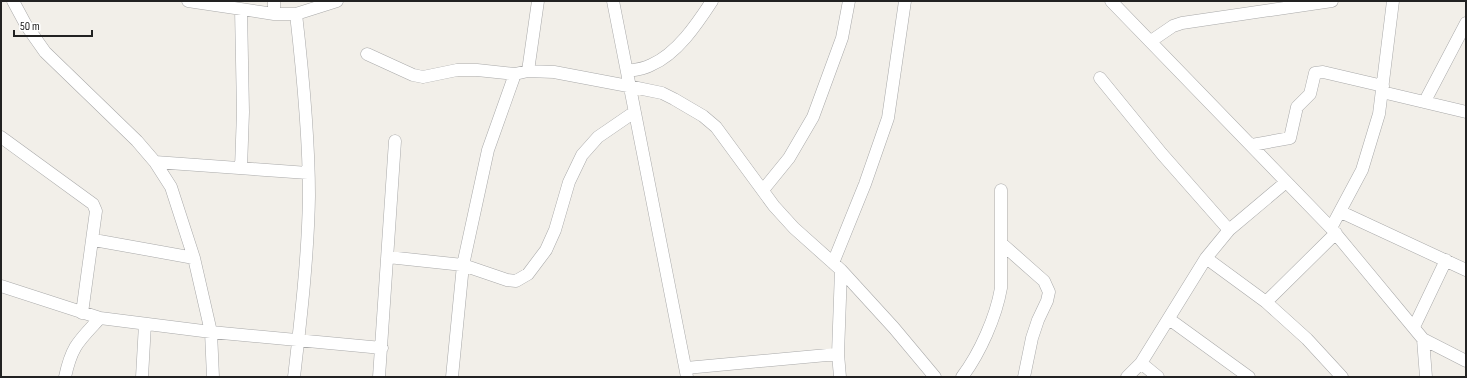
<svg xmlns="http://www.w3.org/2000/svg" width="1467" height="378" font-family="'Sofia Sans Condensed',sans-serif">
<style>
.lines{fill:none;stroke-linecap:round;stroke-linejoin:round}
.street-casing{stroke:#a9a9a9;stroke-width:13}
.street{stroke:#fff;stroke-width:12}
</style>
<rect width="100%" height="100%" fill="#f2efe9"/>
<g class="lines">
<defs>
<path id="street" d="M13 1 26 25 45 52 137 141 155 162 171 187 194 258 211 332 213 377
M188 1 274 14H296L337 1
M613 1 687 377
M1111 1 1331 228 1423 339 1466 361
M274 14V1
M1151 41 1173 26 1182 23 1332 1
M367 54 413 75 423 77 457 70H477L515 74 528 71 554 72 628 86 662 93 674 99 703 116 716 127 774 206 794 228 841 270 894 328 935 377
M528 71 538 1
M627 71C635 70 644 69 651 65 677 54 697 24 712 1
M1100 78 1162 154 1229 230
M1382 92 1466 112
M1425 101 1466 23
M1 137 93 204 96 211 82 313
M1252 145 1290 138 1297 107 1310 94 1315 73 1323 72 1383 86
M155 162 308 173
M241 168 243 112 241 9
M763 190 789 158 813 117 842 38 849 1
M1341 212 1466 270
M1331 228 1362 170 1379 114 1393 1
M94 240 194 258
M1001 243 1044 281 1049 292 1047 301 1038 320 1032 338 1024 377
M388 257 463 265 507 280 516 281 528 274 546 250 555 230 569 182 582 155 598 137 633 113
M1206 258 1266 302 1307 339 1342 377
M833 263 865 184 888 118 905 1
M1 286 100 318 211 332 382 348
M1266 302 1336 233
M1169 319 1249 377
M1414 327 1446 260
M1423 339 1426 377
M1141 363 1158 377
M686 368 838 354
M65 377C72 345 79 341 100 318
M142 377 145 324
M294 377C301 317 308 256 309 196 309 135 303 75 296 14
M379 377 395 141
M452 377 463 265 488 150 515 74
M840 377 838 354 841 270
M962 377C980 353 996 317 1001 288V190
M1127 377 1141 363 1206 258 1229 230 1286 182"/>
</defs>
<use href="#street" class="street-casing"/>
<use href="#street" class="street"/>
</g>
<rect width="1467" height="378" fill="none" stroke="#222222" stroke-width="4"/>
<path d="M14 30v6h78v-6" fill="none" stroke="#222222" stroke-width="2"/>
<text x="20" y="30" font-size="12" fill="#222222" stroke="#ffffff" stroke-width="3" paint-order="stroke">50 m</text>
</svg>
